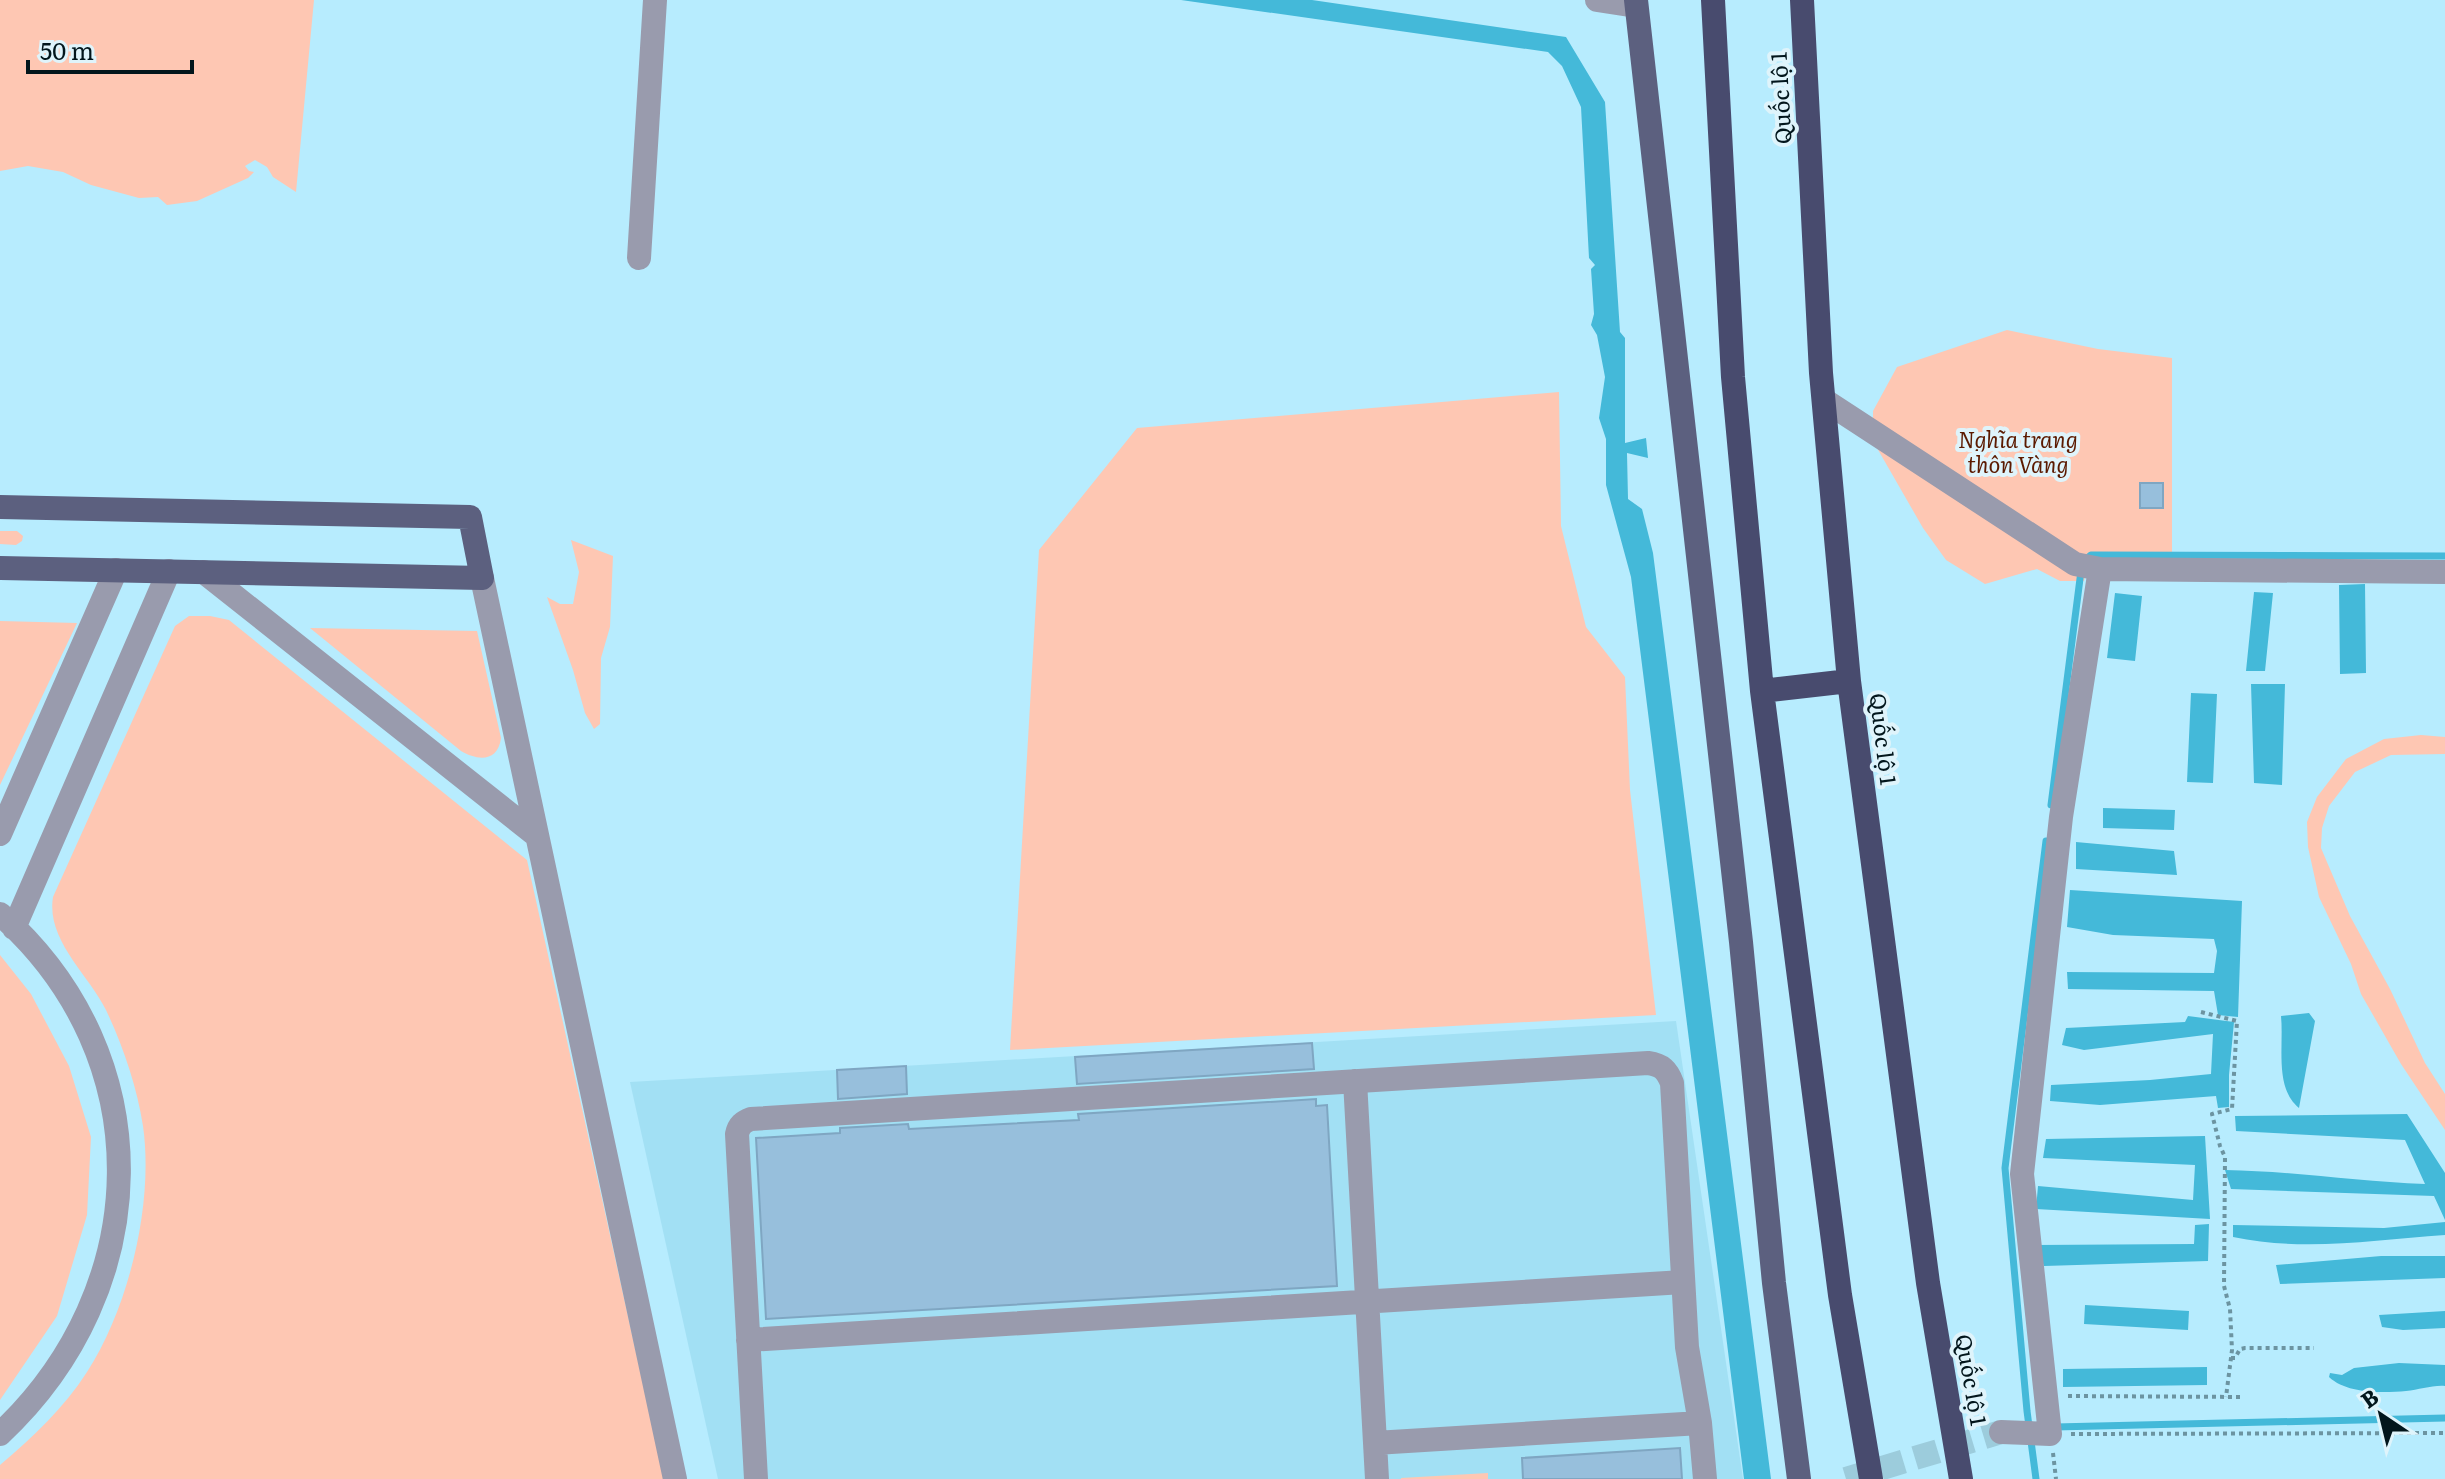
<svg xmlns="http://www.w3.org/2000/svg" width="2445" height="1479" font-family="Literata,serif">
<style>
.built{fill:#a2e0f4}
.green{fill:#fec7b3}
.water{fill:#44b9d9}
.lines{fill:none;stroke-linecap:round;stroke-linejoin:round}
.stream{stroke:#44b9d9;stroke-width:7}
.building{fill:#97bfdc;stroke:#7fa6c2;stroke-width:2}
.minor-tunnel{stroke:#9cccdc;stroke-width:24;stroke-dasharray:24 12;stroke-linecap:butt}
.path{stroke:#6c94a1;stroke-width:4;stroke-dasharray:4 4;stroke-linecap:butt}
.minor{stroke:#999bad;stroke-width:24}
.major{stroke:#5c607f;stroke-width:24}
.highway{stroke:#484b6e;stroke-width:24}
.labels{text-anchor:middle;stroke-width:8;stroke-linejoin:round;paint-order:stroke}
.street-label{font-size:22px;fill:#02161c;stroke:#dff4fb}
.park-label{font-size:22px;font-style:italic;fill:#5b1a00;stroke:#dff4fb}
</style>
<rect width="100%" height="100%" fill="#b7ecfe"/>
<path class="built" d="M1676 1021 1743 1479H718L630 1082Z"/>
<path class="green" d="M0 0H314L296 192 273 177 267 167 255 160 245 166 249 171 254 172 248 178 197 201 167 205 158 197 139 198 91 185 63 172 28 166 0 171Z
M2007 330 2098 349 2172 358V559L2090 560 2084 581H2060L2037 569 1985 584 1946 560 1923 528 1873 441V411L1897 367Z
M1559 392 1561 526 1586 627 1625 677 1630 790 1656 1015 1010 1050 1039 550 1137 428Z
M0 531H17L23 536 22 541 16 545 0 544Z
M571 540 613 556 610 627 601 658 600 724 594 729 585 713 573 670 547 597 560 604H573L579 572Z
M189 616H210L229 620 527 860 664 1479H0V1465C33 1437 64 1408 87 1372 129 1307 154 1203 143 1126 137 1087 123 1046 106 1010 88 974 46 940 53 897L175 626Z
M0 621 77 623 0 785Z
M310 628 477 631 501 738C498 762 478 761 461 751Z
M2421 735 2445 737V754L2391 755 2355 772 2329 806 2322 828 2321 848 2350 916 2390 989 2425 1063 2445 1094V1130L2401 1064 2361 994 2351 964 2319 897 2308 847 2307 822 2317 797 2346 759 2384 739Z
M0 955 31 994 69 1066 91 1137 87 1215 57 1316 0 1400Z
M1488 1473V1479H1401V1478Z"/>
<path class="water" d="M1181 0H1312L1566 37 1605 102 1620 332 1625 338V443L1646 438 1648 458 1627 453 1628 499 1642 509 1653 553 1771 1479H1744L1631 577 1606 485V439L1599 418 1605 377 1597 335 1591 325 1594 314 1591 269 1595 265 1589 258 1581 107 1562 66 1548 52Z
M2365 584 2366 673 2340 674 2339 585Z
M2254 592 2273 593 2265 671H2246Z
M2115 593 2142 596 2135 661 2107 658Z
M2251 684H2285L2282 785 2254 783Z
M2191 693 2217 694 2213 783 2187 782Z
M2103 808 2175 810 2174 830 2103 828Z
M2076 842 2174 851 2177 875 2076 869Z
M2070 890 2242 901 2238 1017 2218 1015 2214 991 2068 989 2067 972 2214 973 2217 951 2214 939 2113 935 2067 927Z
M2309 1013 2315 1021 2299 1108C2274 1088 2284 1045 2281 1016Z
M2188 1016 2234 1022 2229 1075V1107L2218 1108 2216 1096 2100 1105 2050 1101 2051 1085 2150 1080 2211 1074 2213 1034 2084 1050 2062 1045 2066 1028 2185 1022Z
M2407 1114 2445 1173V1220L2434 1196 2231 1189 2225 1170C2293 1171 2358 1182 2425 1184L2405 1140 2236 1131 2235 1116Z
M2205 1136 2210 1219 2036 1209 2038 1186 2193 1200 2195 1165 2043 1158 2046 1139Z
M2445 1222V1235C2374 1240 2303 1252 2233 1237V1225L2384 1228Z
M2209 1224 2208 1261 2044 1266 2036 1245 2194 1244 2195 1225Z
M2381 1256H2445V1278L2280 1284 2276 1265Z
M2085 1305 2189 1311 2188 1330 2084 1324Z
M2445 1311V1328L2403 1330 2382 1327 2379 1315Z
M2399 1363 2445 1365V1386C2432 1385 2419 1390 2406 1391 2383 1393 2347 1394 2329 1377L2330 1373 2342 1375 2354 1368Z
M2207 1367V1385L2063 1387V1369Z"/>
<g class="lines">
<path class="stream" d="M2085 560 2091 555 2445 556
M2051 805 2081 571
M2055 1427 2445 1418
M2036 1479 2027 1411 2005 1168 2046 841"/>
</g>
<path class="building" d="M2140 483H2163V508H2140Z
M1312 1043 1314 1069 1077 1084 1075 1057Z
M906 1066 907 1094 838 1099 837 1070Z
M1316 1099V1106L1327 1105 1337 1286 766 1319 756 1138 840 1133V1128L908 1124 909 1129 1079 1120 1078 1114Z
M1680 1448 1682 1479H1523L1522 1458Z"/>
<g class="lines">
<path class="minor-tunnel" d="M1846 1479 2001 1432"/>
<path class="path" d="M2201 1012 2237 1021 2232 1109 2212 1114 2220 1146 2225 1157 2224 1286 2230 1309 2232 1350 2226 1397
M2231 1358H2235L2240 1349 2245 1348H2314
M2068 1396 2243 1397
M2071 1434 2445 1433
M2053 1453 2056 1479"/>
<path class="minor" d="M1597 0 1636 6
M639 258 655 0
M1824 400 2075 564 2100 569 2445 572
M204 572 536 835
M482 578 675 1479
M0 834 116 570
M0 914C162 1057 155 1289 0 1434
M14 928 169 571
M1355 1081 1377 1479
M748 1340 1683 1282
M2001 1432 2050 1434 2022 1174 2061 817 2100 569
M1375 1443 1700 1423
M756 1479 737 1134C739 1125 743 1122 751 1119L1648 1063C1662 1065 1667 1070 1672 1083L1687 1347 1700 1423 1705 1479"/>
<path class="major" d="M1636 0 1741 942 1774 1283 1799 1479
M0 507 470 517 482 578 0 568"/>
<path class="highway" d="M1713 0 1733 377 1762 691 1840 1295 1871 1479
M1802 0 1821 373 1849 681 1928 1283 1961 1479
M1762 691 1849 681"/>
</g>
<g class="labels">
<g class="street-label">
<text transform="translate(1781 98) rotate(-93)" y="8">Quốc lộ 1</text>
<text transform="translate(1883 739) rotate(83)" y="8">Quốc lộ 1</text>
<text transform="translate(1971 1380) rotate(80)" y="8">Quốc lộ 1</text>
</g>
<g class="park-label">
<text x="2018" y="448">Nghĩa trang<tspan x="2018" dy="25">thôn Vàng</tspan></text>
</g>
</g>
<g transform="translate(2381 1415) rotate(325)" stroke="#dff4fb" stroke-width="6" paint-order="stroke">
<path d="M0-6L14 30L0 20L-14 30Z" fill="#02161c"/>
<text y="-12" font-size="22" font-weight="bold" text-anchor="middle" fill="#02161c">B</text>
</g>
<path d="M28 60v12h164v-12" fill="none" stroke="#02161c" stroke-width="4"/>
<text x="40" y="60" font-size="24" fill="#02161c" stroke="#dff4fb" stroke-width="6" paint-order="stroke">50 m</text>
</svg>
